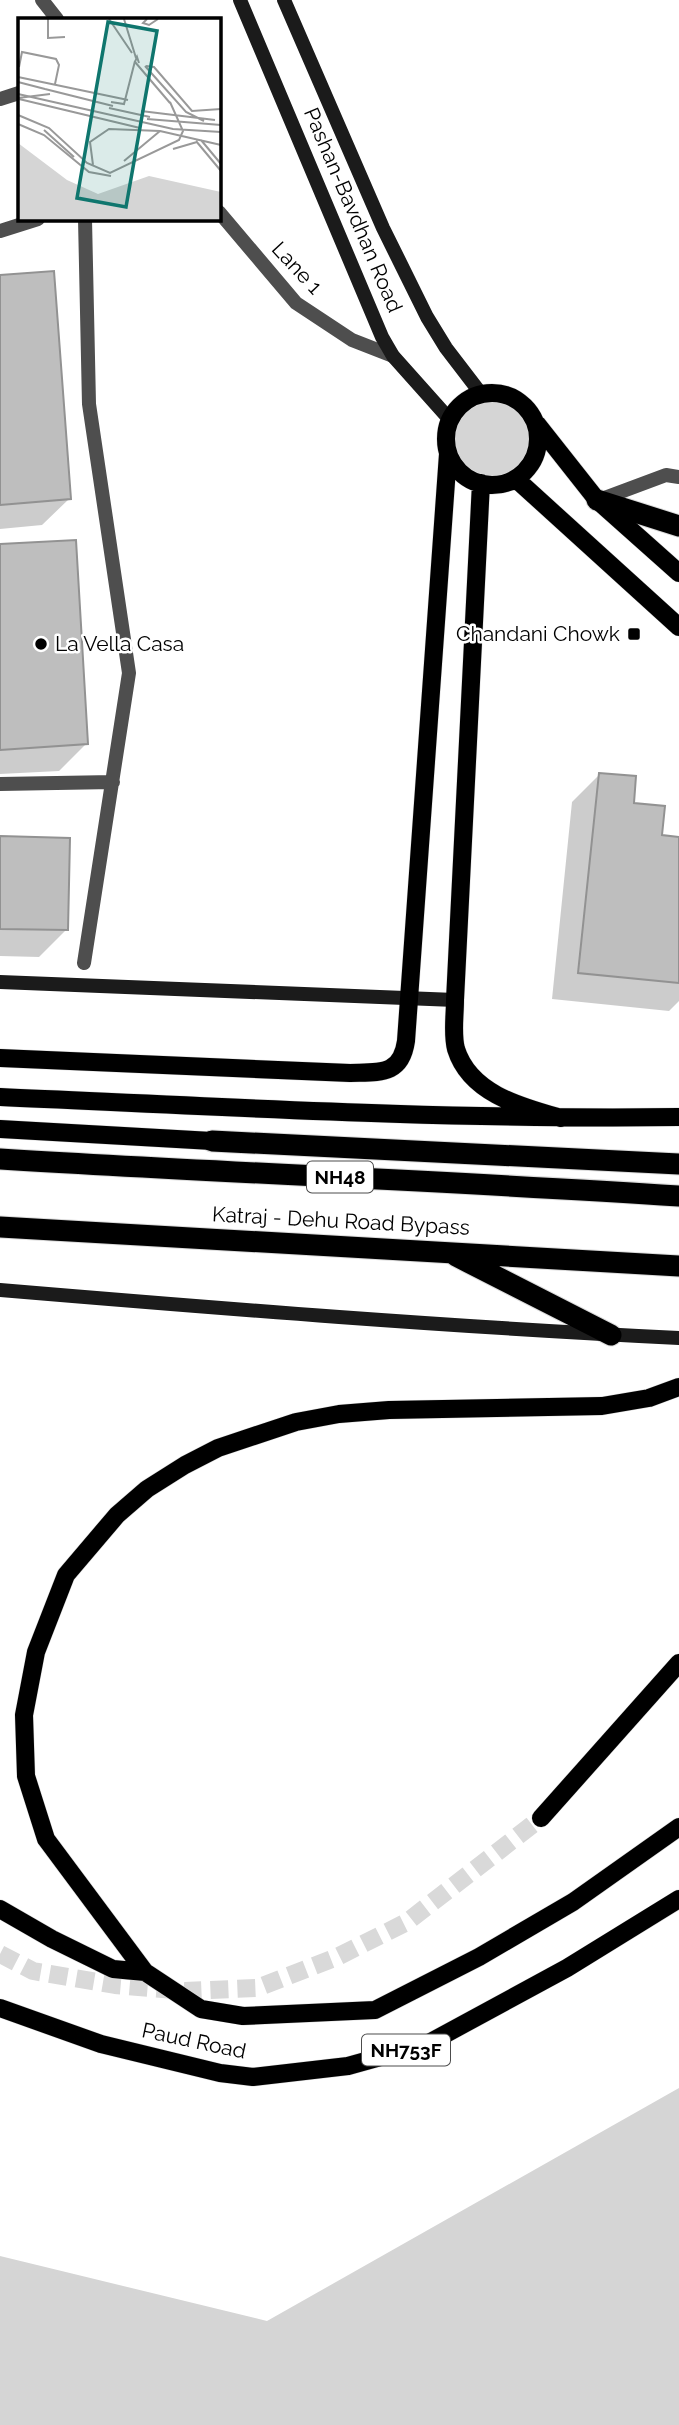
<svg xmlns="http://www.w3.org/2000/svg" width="679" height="2425" font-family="Raleway,sans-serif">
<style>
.green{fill:#d5d5d5}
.shadow{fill:#0003}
.building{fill:#bebebe;stroke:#929292;stroke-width:2}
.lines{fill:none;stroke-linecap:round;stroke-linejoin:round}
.primary-tunnel{stroke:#d9d9d9;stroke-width:18;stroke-dasharray:18 9;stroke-linecap:butt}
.primary-casing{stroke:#dbdbdb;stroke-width:19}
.highway-casing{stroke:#dbdbdb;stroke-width:23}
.lane{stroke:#4e4e4e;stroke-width:14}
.street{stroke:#4e4e4e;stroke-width:14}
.secondary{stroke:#1b1b1b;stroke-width:14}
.primary{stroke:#000;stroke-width:18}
.highway{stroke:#000;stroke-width:21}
.poi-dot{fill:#000;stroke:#fff;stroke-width:2.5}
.labels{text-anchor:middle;stroke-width:5;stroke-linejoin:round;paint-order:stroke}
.shield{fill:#fff;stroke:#4c4c4c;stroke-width:2}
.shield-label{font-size:19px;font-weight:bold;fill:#000}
.street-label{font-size:21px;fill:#000;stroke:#fff}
.poi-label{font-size:21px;fill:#000;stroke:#fff;text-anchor:end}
.inset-road{fill:none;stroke:#999;stroke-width:2}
.view{fill:#0f766e;fill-opacity:0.15;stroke:#0f766e;stroke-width:3.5}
.inset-edge{fill:none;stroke:#000;stroke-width:3.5}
</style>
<rect width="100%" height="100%" fill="#fff"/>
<path class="green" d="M451 439a41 41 0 1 1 82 0a41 41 0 1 1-82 0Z
M679 2088V2425H0V2256L267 2321Z"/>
<path class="shadow" d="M0 277 69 499 42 525 0 529Z
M0 546 86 744 59 771 0 774Z
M599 775 632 804 660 837 679 838V1001L669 1011 552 999 572 802Z
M0 838 66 930 39 957 0 956Z"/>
<path class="building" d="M54 271 71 499 0 505V275Z
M76 540 88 744 0 750V544Z
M599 773 636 776 634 803 665 806 662 835 679 837V983L578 973Z
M0 836 70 838 68 930 0 929Z"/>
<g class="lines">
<path class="primary-tunnel" d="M0 1954 33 1971 115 1985 185 1991 257 1988 337 1957 407 1922 541 1818"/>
<defs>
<path id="primary" d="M446 439a46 46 0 1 1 92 0a46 46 0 1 1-92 0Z
M537 424 597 500 679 573
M516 479 679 627
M481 483 455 1000C455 1016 452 1034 456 1049 470 1094 522 1107 561 1118
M0 1058 350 1073C379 1072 401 1076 406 1041L448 454
M0 1097C226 1107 453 1120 679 1117
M0 1129 212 1141
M679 1387 649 1398 602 1406 389 1410 339 1414 296 1422 218 1448 185 1465 147 1489 117 1515 66 1575 36 1652 24 1715 26 1776 46 1839 145 1972 201 2009 243 2016 375 2010 479 1957 573 1902 679 1827
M541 1818 679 1663
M0 1909 52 1939 113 1969 145 1972
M0 2008 101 2044 220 2073 253 2077 348 2066 427 2044 567 1968 679 1899"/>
<path id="highway" d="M597 500 679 526
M212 1141 679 1164
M0 1159C226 1173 453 1181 679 1196
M0 1227 679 1266
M456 1256 611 1335"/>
</defs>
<use href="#primary" class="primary-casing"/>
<use href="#highway" class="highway-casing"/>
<path class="lane" d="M0 99 19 93
M0 231 38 219
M0 784 113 782
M84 963 129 673 89 404 85 219"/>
<path class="street" d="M42 0 57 19
M219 212 296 303 352 340 393 356
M599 500 666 475 679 477"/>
<path class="secondary" d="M240 0 382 337 393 356 451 421
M284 0 383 228 427 317 446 348 482 395
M0 982 455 1000
M0 1290C226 1309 452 1327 679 1338"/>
<use href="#primary" class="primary"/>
<use href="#highway" class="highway"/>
</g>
<g class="poi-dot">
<rect x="627" y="627" width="14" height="14" rx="3.5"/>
<circle cx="41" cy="644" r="7"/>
</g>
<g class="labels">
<g class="shield">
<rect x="307" y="1161.5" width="66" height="31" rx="5"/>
<rect x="362" y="2034.5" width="88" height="31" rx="5"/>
</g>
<g class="shield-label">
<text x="340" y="1184">NH48</text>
<text x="406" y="2057">NH753F</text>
</g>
<g class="street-label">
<text transform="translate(353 210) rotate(67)" y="7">Pashan-Bavdhan Road</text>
<text transform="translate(297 268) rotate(47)" y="7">Lane 1</text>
<text transform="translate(341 1221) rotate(3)" y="7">Katraj - Dehu Road Bypass</text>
<text transform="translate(194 2041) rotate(12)" y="7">Paud Road</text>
</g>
<g class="poi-label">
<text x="620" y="641">Chandani Chowk</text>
<text x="55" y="651" text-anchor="start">La Vella Casa</text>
</g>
</g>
<g transform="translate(18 18)">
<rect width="203" height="203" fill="#fff"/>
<path d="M0 125 49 162 80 176 131 158 203 174V202H0Z" fill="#d5d5d5"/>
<path class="inset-road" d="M30 1V20L47 19M91 1 114 35M106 1 118 40M129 1 125 5 131 7 140 1M121 45 119 39 117 44 152 85M127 48 168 94 186 103M128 48 136 49 174 93 203 91M1 49 4 34 38 41 41 47 37 66M0 59 110 82M0 64 27 71M27 71 95 88M0 76 155 111 203 114M0 80 32 76M1 81 122 110M93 84 106 86 117 43M91 90 132 99M123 93 197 102M0 97 31 110 69 145 92 155 161 122 165 113 152 84M129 101 203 107M0 106 26 117 71 154 93 158M26 112 56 139M183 122 203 146M178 123 203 153M155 131 179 124M106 143 142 113M75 147 72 124 91 111 142 113 203 127"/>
<path class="view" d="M90 4 139 13 108 189 59 180Z"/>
<rect width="203" height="203" class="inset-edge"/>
</g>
</svg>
